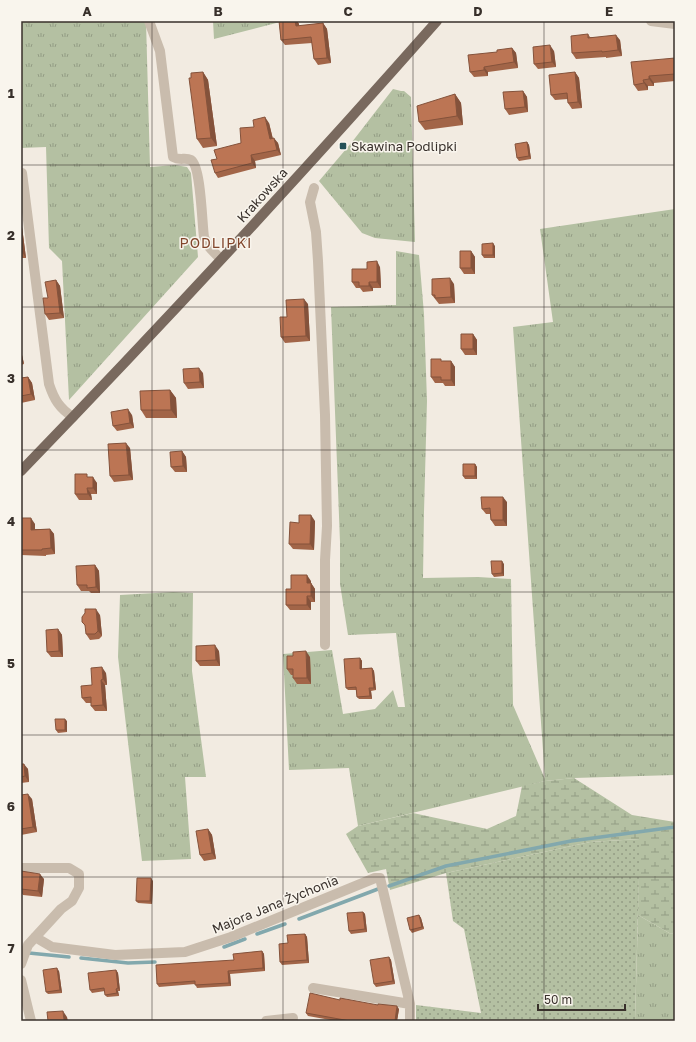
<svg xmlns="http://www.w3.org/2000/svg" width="696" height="1042" font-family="'Golos Text',sans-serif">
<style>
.grass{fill:url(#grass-tufts)}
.wetland{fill:url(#wetland-marsh)}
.garden{fill:url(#garden-dots)}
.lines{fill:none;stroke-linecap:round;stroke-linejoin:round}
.stream{stroke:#82a8ad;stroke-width:3.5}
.minor{stroke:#c9bcad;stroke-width:10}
.major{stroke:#79695e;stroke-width:10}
.wall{fill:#a26548}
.shaded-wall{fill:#84523b}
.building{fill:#bc7554;stroke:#84523b}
.grid{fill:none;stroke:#38302b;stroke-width:1;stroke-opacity:0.55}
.poi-dot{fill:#245057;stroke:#f9f5ed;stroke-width:1.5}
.labels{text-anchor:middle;stroke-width:3;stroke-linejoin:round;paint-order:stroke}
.poi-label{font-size:13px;fill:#38302b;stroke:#f9f5ed;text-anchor:start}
.street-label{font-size:13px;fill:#38302b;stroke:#f9f5ed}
.neighbourhood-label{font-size:14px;letter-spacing:1px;fill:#81452b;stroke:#f9f5ed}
.neatline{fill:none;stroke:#38302b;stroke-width:1.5}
.grid-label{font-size:13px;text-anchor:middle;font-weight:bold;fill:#38302b}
</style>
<defs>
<pattern id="grass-tufts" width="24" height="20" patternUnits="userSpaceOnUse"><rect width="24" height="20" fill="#b4c0a2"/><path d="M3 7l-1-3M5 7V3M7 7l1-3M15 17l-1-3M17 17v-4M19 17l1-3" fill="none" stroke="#939c84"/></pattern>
<pattern id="wetland-marsh" width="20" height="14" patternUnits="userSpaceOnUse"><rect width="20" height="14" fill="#b4c0a2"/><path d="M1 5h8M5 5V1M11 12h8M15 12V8" fill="none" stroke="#939c84"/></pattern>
<pattern id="garden-dots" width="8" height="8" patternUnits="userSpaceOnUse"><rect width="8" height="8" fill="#b4c0a2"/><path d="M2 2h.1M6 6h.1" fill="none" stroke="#939c84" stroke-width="1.8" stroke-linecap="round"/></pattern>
</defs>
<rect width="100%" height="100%" fill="#f2ebe1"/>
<path class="grass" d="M21 21H146L150 167 175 165 187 167 191 173 198 257 69 400 62 261 49 248 46 147 21 148Z
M213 21H280V22L214 39Z
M393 89 401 91H404L411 97 415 242 375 238 362 233 319 181 352 142Z
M675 209V775L574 778 545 781 358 826 349 768 289 770 283 654 332 650 343 714 375 709 393 690 398 707H405L396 633 348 635 340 584V542L331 307 396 305V251L419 255 424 314 427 401 424 512 423 578 478 577 511 579 513 705 545 779 513 327 553 322 540 229Z
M173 592 193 593 192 671 206 777H185L191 859 142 861 118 657 120 595Z
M638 915 671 934 675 932V1021H635Z"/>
<path class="wetland" d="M574 778 632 815 675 822V932L671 934 638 915 639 839 590 842 446 873 390 890 386 869 368 873 346 834 358 826 413 813 487 829 516 816 522 786 545 781Z"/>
<path class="garden" d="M640 839 635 1021H416V1005L481 1013 464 929 453 921 446 873 590 842Z"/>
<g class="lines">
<path class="stream" d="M389 886 446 866 571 841 675 827
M299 919 378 889
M257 934 285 924
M224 947 245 939
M29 953 69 957
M81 958 128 963 155 962"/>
<path class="minor" d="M149 21 160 51 173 157C180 161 185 157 191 160 201 166 202 224 204 237 207 247 214 252 221 259
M651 21 675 24
M22 173 49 384C54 399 59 408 73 417
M314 188 310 202 316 232 318 261 325 415 327 526 325 560V645
M21 868H69L79 874V888L72 901 61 909 28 945 21 964
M35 937 52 947 115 955 185 952 231 937 375 878H380L410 1004V1021
M21 980 31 1021
M313 988 410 1004
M266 1021 293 1018"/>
<path class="major" d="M21 471C163 324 302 174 437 21"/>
</g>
<path class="wall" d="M186 21H199L187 22Z
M279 21H297L299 24V26L323 23 327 29 331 63 318 65 314 59 312 43 285 45 281 40Z
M588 34 590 37 620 40 622 56 606 58V57L576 59 572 53Z
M512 48 516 53 518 68 488 72V76L474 77 470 72 497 52Z
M554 51 556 67 538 69 534 64Z
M675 58V81L654 83V86H648V90L638 91 634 85Z
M203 72 208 80 217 146 203 148 197 139Z
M575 72 579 78 582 108 572 109 568 103V99L555 100 551 95Z
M523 91 527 97 528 112 509 115 505 109Z
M455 94 461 103 463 125 425 130 419 122Z
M269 123 273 139 278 143 281 155 255 161 256 168 218 178 215 173 217 159 241 143 254 127Z
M527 142 529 145 531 159 519 161 517 158Z
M21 225 22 227 26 258H21Z
M495 246V258H484L482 255Z
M471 251 475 257V274H464L460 268Z
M380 267 381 288H373V291L363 292 360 288H356L352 282 367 269Z
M56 280 60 286 64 318 49 320 45 314Z
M454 284 455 303 439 304 432 295Z
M308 304 310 341 285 343 281 337 287 317Z
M473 334 477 340V355H465L461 349Z
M21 354 22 355 24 364 21 365Z
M443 361H451L455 367V386H445L443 383H435L431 377Z
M203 373 204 388 188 389 184 383Z
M28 377 32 383 35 400 21 403V378Z
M170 390 176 398 177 418H146L141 410Z
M132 415 134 428 117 431 113 426Z
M130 448 133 480 114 482 110 476Z
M182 451 186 457 187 472H175L171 467Z
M475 464 477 467V479H465L463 476Z
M89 477 97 483V494H91L92 500H79L75 494Z
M507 502V526H495L491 520 490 514H486L482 509Z
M21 518 35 524V529H50L54 534 55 554 46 555V556L21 555Z
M315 521 314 550 293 549 289 544 299 523Z
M504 564V576L494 577 492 574Z
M95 565 99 571 100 593H91L89 591H81L77 585Z
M311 581V583L315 589V602H311V610H290L286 605 291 589Z
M100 615 102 636 99 639 90 640 86 634V627L82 622Z
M58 629 62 635 63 657H51L47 652Z
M219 651 220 666H200L196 661Z
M310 657 311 684H297L293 678V675H291L287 669Z
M360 658 362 661V669L372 668 374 671 376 690 371 691 372 699H359L357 697 356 690H348L346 688Z
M106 673 107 685H105L107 711H95L91 706V703H86L82 698Z
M67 721V732L58 733 56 730Z
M21 764 28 769 29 782 21 783Z
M21 795 32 799 37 832 21 835Z
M208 829 212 835 216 859 204 861 200 855Z
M21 871 44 879 42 897 23 895 21 892Z
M153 881 152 904 138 903 136 901Z
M363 912 365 914 367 932 351 934 349 931Z
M419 915 421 918 424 929 412 933 410 930Z
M305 934 307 937 309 963 282 965 280 962 288 943Z
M262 951 264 954 265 971 230 974 231 986 197 988 195 984 159 987 157 984Z
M389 957 391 960 395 984 376 987 374 984Z
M116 970 118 973 120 991H118L119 996 107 997 105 995V991L92 993 90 990Z
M59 971 62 993 48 994 46 992Z
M340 1000 399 1009 397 1021H336L308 1016 306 1013Z"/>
<path class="shaded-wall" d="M295 21H297L299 24V32L296 26Z
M323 23 327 29 331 63 327 58Z
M616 35 620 40 622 56 618 50Z
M550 45 554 51 556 67 552 62Z
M512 48 516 53 518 68 514 62Z
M484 67 488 72V76L484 70Z
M203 72 208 80 217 146 211 138Z
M575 72 579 78 582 108 578 102Z
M649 76 654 83V86L649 79Z
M643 80 648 86V90L644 83Z
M523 91 527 97 528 112 525 107Z
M455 94 461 103 463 125 457 116Z
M265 117 269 123 274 144 270 139Z
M274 138 278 143 281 155 277 150Z
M527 142 529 145 531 159 529 156Z
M251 155 255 161 256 168 252 163Z
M21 225 22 227 26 258 22 252 21 242Z
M493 243 495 246V258L493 255Z
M471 251 475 257V274L471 268Z
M377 261 380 267 381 288 377 282Z
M450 278 454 284 455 303 451 297Z
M56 280 60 286 64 318 60 313Z
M369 282 373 288V291L369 286Z
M304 299 308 304 310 341 306 336Z
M473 334 477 340V355L473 349Z
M21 354 22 355 24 364 21 359Z
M451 361 455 367V386L451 380Z
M199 368 203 373 204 388 200 382Z
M28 377 32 383 35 400 31 394Z
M170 390 176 398 177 418 171 410Z
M128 409 132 415 134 428 130 423Z
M126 443 130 448 133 480 129 475Z
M182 451 186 457 187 472 183 466Z
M475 464 477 467V479L475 476Z
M93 477 97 483V494L93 488Z
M87 488 91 494 92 500 88 494Z
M503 497 507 502V526L503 520Z
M311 515 315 521 314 550 310 544Z
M31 518 35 524V535L31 530Z
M50 529 54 534 55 554 51 548Z
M502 561 504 564V576L502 573Z
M95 565 99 571 100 593 96 587Z
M307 575 311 581V589L307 583Z
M311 583 315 589V602L311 596Z
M307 596 311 602V610L307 605Z
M96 609 100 615 102 636 98 631Z
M58 629 62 635 63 657 59 651Z
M215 645 219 651 220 666 216 660Z
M306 651 310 657 311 684 307 678Z
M360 658 362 661V672L360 669Z
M102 667 106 673 107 685 103 679Z
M372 668 374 671 376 690 374 688Z
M101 680 105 685 107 711 103 705Z
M369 688 371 691 372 699 370 696Z
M65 719 67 721V732L65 730Z
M24 764 28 769 29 782 25 776Z
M28 794 32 799 37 832 33 827Z
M208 829 212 835 216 859 212 853Z
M40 874 44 879 42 897 38 891Z
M151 878 153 881 152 904 150 901Z
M363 912 365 914 367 932 365 929Z
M419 915 421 918 424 929 422 927Z
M305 934 307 937 309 963 307 960Z
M262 951 264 954 265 971 263 968Z
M389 957 391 960 395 984 393 981Z
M57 968 59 971 62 993 60 990Z
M116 970 118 973 120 991 118 988Z
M228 971 230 974 231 986 229 983Z
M116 989 118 991 119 996 117 993Z
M397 1006 399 1009 397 1021H395Z
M63 1011 67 1017 68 1021H64Z"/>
<path class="building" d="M279 21H295L296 26 323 23 327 58 314 59 311 37 281 40Z
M588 34V38L616 35 618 50 602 52V51L572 53 571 36Z
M550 45 552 62 534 64 533 47Z
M512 48 514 62 484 67V70L470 72 468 55 497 52V50Z
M675 58V74L649 76V79L643 80 644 83 634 85 631 62Z
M203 72 211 138 197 139 189 78H191V73Z
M575 72 578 102 568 103 567 93 551 95 549 75Z
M523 91 525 107 505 109 503 92Z
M455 94 457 116 419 122 417 106Z
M265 117 270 139 274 138 277 150 251 155 252 163 215 173 211 160 217 159 214 150 241 143 240 128 254 127 253 120Z
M527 142 529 156 517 158 515 144Z
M21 242 22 252H21Z
M493 243V255H482V244Z
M460 251H471V268H460Z
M377 261V282H369V286H359V282H352V269H367V262Z
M450 278 451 297 435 298V295H432V279Z
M56 280 60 313 45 314 43 298H48L45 282Z
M304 299 306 336 281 337 280 317H287L286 300Z
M461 334H473V349H461Z
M431 359H441V361H451V380H441V377H431Z
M199 368 200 382 184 383 183 369Z
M28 377 31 394 21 396V378Z
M170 390 171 410H141L140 391Z
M128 409 130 423 113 426 111 412Z
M126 443 129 475 110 476 108 444Z
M182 451 183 466 171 467 170 452Z
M463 464H475V476H463Z
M75 474H87V477H93V488H87L88 494H75Z
M481 497H503V520H491L490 508 482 509Z
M299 515H311L310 544H289L290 522 299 523Z
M21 518H31V530L50 529 51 548 42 549V550H21Z
M491 561H502V573L492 574Z
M95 565 96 587 87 588V585H77L76 566Z
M291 575H307V583H311V596H307V605H286V589H291Z
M85 609H96L98 631 95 634H86L85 625 82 622V617L85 613Z
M58 629 59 651 47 652 46 630Z
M215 645 216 660 196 661V646Z
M306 651 307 678H293V669H287V656H293V652Z
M360 658V669L372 668 374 688H369L370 696 357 697 356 687 346 688 344 659Z
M102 667 103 679 101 680 103 705 91 706V697L82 698 81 686 92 685 91 668Z
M55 719H65V730H56Z
M21 764H24L25 776 21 777Z
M28 794 33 827 21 829V795Z
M208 829 212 853 200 855 196 831Z
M21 871 40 874 38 891 21 889Z
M137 878H151L150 901H136Z
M363 912 365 929 349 931 347 913Z
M419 915 422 927 410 930 407 918Z
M305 934 307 960 280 962 279 944 288 943 287 935Z
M262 951 263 968 228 971 229 983 195 985V981L157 984 156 965 234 960 233 954Z
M389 957 393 981 374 984 370 960Z
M57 968 60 990 46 992 43 970Z
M116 970 118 988 116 989 117 993 105 995 104 988 90 990 88 973Z
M310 993 340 1000V998L378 1005V1004L397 1006 395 1021H350L306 1013Z
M63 1011 64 1021H48L47 1012Z"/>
<path class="grid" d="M152 21V1021M283 21V1021M413 21V1021M544 21V1021M21 165H675M21 307H675M21 450H675M21 592H675M21 735H675M21 877H675"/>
<rect class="poi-dot" x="339" y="142" width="8" height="8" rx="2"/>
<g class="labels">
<g class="poi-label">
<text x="351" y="151">Skawina Podlipki</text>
</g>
<g class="street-label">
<text transform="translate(262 195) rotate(-48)" y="5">Krakowska</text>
<text transform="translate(275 904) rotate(-22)" y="5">Majora Jana Żychonia</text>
</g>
<g class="neighbourhood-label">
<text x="216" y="248">PODLIPKI</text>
</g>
</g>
<rect width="696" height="1042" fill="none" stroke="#f9f5ed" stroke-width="44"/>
<path d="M538 1004v6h87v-6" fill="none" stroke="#38302b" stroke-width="2"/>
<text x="544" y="1004" font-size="12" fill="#38302b" stroke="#f9f5ed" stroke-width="3" paint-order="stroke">50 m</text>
<rect x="22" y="22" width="652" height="998" class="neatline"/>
<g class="grid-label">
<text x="87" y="16">A</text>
<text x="218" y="16">B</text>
<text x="348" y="16">C</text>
<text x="478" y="16">D</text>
<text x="609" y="16">E</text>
<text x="11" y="98">1</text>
<text x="11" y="240">2</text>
<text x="11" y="383">3</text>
<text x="11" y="526">4</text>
<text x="11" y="668">5</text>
<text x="11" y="811">6</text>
<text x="11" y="953">7</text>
</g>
</svg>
